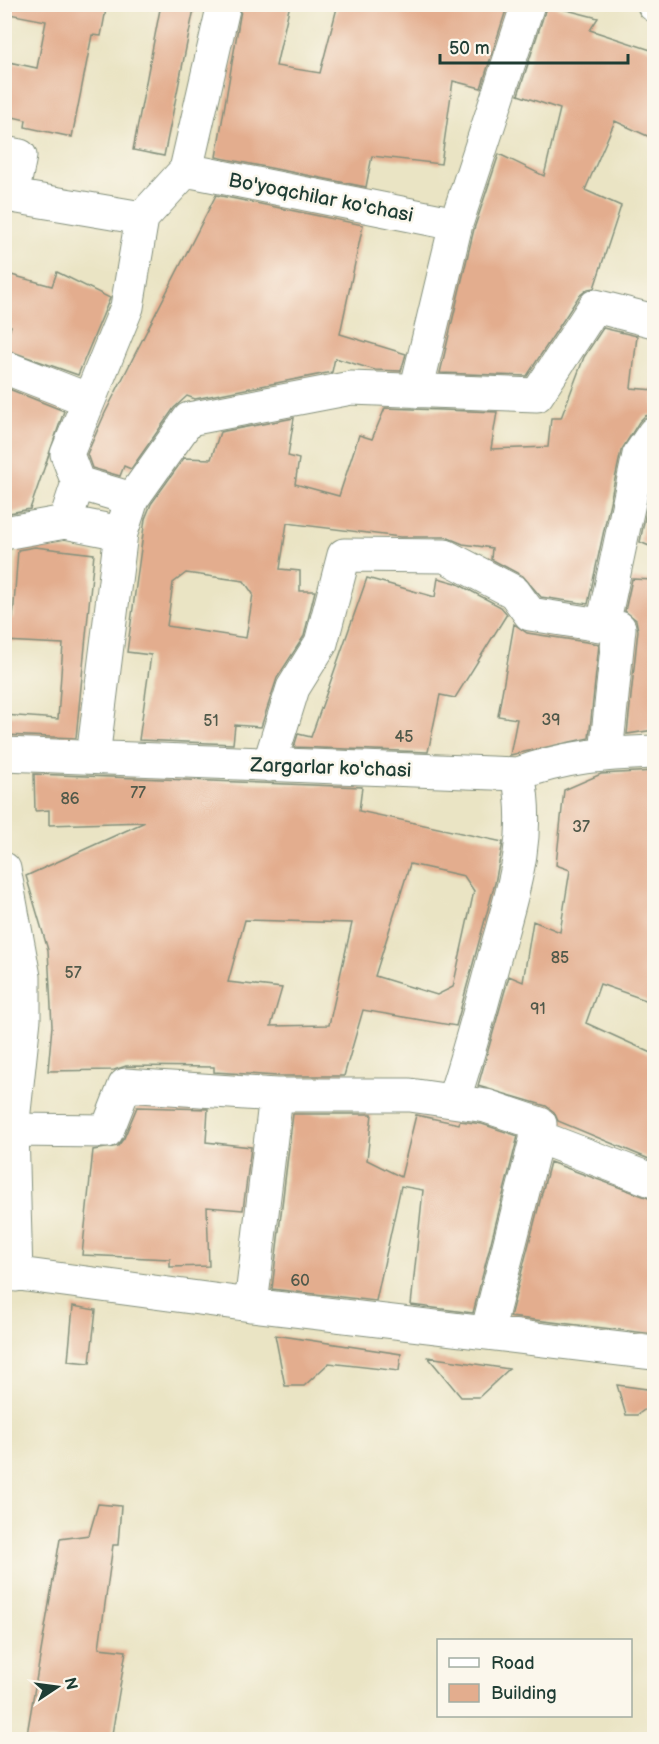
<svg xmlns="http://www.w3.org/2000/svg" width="659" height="1744" font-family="'Balsamiq Sans',sans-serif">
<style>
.building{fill:#e3ad8e;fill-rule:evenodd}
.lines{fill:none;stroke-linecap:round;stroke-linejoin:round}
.minor-casing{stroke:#84907c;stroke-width:35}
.minor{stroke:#fff;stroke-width:33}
.labels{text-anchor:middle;stroke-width:5;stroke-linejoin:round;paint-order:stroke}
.number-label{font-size:16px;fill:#50594a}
.street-label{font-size:20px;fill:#1f3d34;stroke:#fbf7ec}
</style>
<rect width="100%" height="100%" fill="#fbf7ec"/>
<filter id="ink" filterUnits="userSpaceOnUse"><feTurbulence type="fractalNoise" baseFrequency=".0167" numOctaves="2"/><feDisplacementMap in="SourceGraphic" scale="12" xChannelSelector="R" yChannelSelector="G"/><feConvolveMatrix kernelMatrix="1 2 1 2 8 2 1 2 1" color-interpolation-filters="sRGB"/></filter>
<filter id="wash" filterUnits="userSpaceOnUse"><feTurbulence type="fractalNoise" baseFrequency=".008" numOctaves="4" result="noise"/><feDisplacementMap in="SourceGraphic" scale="24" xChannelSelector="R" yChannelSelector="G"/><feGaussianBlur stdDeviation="1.35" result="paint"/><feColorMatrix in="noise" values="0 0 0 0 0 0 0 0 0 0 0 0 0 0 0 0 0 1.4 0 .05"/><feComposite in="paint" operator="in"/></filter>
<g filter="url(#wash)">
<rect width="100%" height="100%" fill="#eae4c4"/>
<g id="blocks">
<path class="building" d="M10 4H107L101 36 92 35 72 137 25 127 26 120 4 115V61L37 68 46 21 9 14Z
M161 4H195L164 156 133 150Z
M242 4H290L276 66 320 73 338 4H497L507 7 481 88 453 81 441 164 372 156 366 187 216 157Z
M547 5 598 18 590 30 654 51V139L615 121 585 190 621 206 594 288 588 289 579 296 527 376 440 373 474 229 499 154 544 176 560 109 518 95Z
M216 195 363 225 340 334 406 354 401 371 375 370 335 358 332 372 195 399 187 396 174 408 131 469 124 466 120 476 92 468 87 454 105 413Z
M57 272 110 298 78 375 4 349 11 326 4 324V273L52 286Z
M603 328 637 336 631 388 654 390V414L645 416 639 422 621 451 588 604 541 597 523 576 491 559 492 548 463 544 446 537H400L287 523 280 569 300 571V591H315L304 636 277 678 261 727 235 725 233 744 139 740 151 655 127 652 145 519 151 504 184 458 211 459 220 432 294 418 288 456 299 459 295 484 339 496 359 435 372 439 385 408 497 412 491 449 548 447 551 418H561L584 357ZM186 573 244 581 253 594 246 638 167 626 173 583Z
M4 387 64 411 30 509 4 514Z
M654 472V548L640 542Z
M35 547 94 554 76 738 4 735V715L58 719 63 644 4 641V617L13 618 18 550Z
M367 578 435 597 438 578 456 583 501 607 507 614 455 698 440 695 428 752 294 747 298 734 311 737Z
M632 579 654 580V730L627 734 638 630 636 620 625 611Z
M514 624 527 633 599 644 589 738 510 755 517 719 498 716Z
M654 771V1003L600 984 586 1023 654 1054V1161L558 1121 554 1112 546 1106 478 1086 509 976 523 982 533 921 560 932 570 870 556 865 564 790 601 774Z
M34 774 362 787 359 811 503 842 495 883 456 1026 363 1010 344 1076H277L214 1072V1067L126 1066 114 1070 48 1071 52 1026 48 950 26 876 145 822 49 825V810L35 811ZM410 864 464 876 474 891 453 987 437 995 375 976ZM245 920 352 923 329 1025 271 1026 282 988 228 982Z
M137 1107 208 1109 206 1142 251 1147 243 1210 207 1207 209 1266 170 1267V1259L82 1255 93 1150 118 1146 124 1138Z
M293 1114H372L367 1160 401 1177 416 1115 459 1124 460 1121 482 1124 518 1136 473 1313 411 1305 423 1190 401 1186 376 1301 272 1289Z
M550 1162 654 1200V1334L510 1317Z
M73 1306 96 1310 90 1363 68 1361Z
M275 1335 401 1354 399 1371 329 1363 304 1386H285Z
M428 1357 509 1369 479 1397H461Z
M617 1385 654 1390V1403L637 1415H626Z
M98 1504 121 1506 118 1545H113L99 1648 126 1651 111 1740H26L60 1539 89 1535Z"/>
</g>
</g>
<g filter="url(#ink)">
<use href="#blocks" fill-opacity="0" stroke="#84907c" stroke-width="1.5"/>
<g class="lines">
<defs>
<path id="minor" d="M654 4V5
M4 153 20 156 12 196
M186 170 456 224
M12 196 142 218
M4 367 89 400
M416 391 456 224 528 4
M78 483 67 454 127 307 142 218 186 170 224 4
M132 499 189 419 351 388 537 395 595 306 654 321
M4 533 65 522 121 533 132 499 78 483 65 522
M603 625 639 455 654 433
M4 754 518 774C567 756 603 754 654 752
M93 757 121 533
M269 765 293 688 321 643 344 555 445 556 514 592 530 614 619 628 606 754
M4 869 24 977V1019L12 1130 16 1275
M453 1101C469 1053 482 1004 495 955 512 893 532 839 518 774
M12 1130 107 1131 125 1085 276 1095H410L486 1106 540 1124 487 1333
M536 1136 654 1181
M4 1272 251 1305 654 1353
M251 1305 276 1095"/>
</defs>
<use href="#minor" class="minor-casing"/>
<use href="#minor" class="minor"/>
</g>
</g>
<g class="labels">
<g class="number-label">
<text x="551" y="725">39</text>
<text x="211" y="726">51</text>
<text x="404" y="742">45</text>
<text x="138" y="798">77</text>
<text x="70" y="804">86</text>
<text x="581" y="832">37</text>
<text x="560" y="963">85</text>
<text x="73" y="978">57</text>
<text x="538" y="1014">91</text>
<text x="300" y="1286">60</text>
</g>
<g class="street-label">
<text transform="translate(321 197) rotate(11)" y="7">Bo'yoqchilar ko'chasi</text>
<text transform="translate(331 767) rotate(2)" y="7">Zargarlar ko'chasi</text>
</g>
</g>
<rect width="659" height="1744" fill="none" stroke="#fbf7ec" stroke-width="24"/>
<rect x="437" y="1639" width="195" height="78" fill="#fbf7ec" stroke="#a3ada2" stroke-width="1.5"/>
<rect x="449" y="1658" width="30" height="9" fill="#ffffff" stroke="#a3ada2" stroke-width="1.5"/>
<text x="491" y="1669" font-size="18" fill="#1f3d34">Road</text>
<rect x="449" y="1684" width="30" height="18" fill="#e3ad8e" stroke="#a3ada2" stroke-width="1.5"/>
<text x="491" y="1699" font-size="18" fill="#1f3d34">Building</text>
<g transform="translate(57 1687) rotate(77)" stroke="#fbf7ec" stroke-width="4.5" paint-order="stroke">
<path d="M0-4.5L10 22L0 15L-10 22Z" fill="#1f3d34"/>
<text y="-9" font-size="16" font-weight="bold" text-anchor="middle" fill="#1f3d34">N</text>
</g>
<path d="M440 54v9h188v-9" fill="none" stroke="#1f3d34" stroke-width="3"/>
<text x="449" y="54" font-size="18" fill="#1f3d34" stroke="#fbf7ec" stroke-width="4.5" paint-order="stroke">50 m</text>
</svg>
